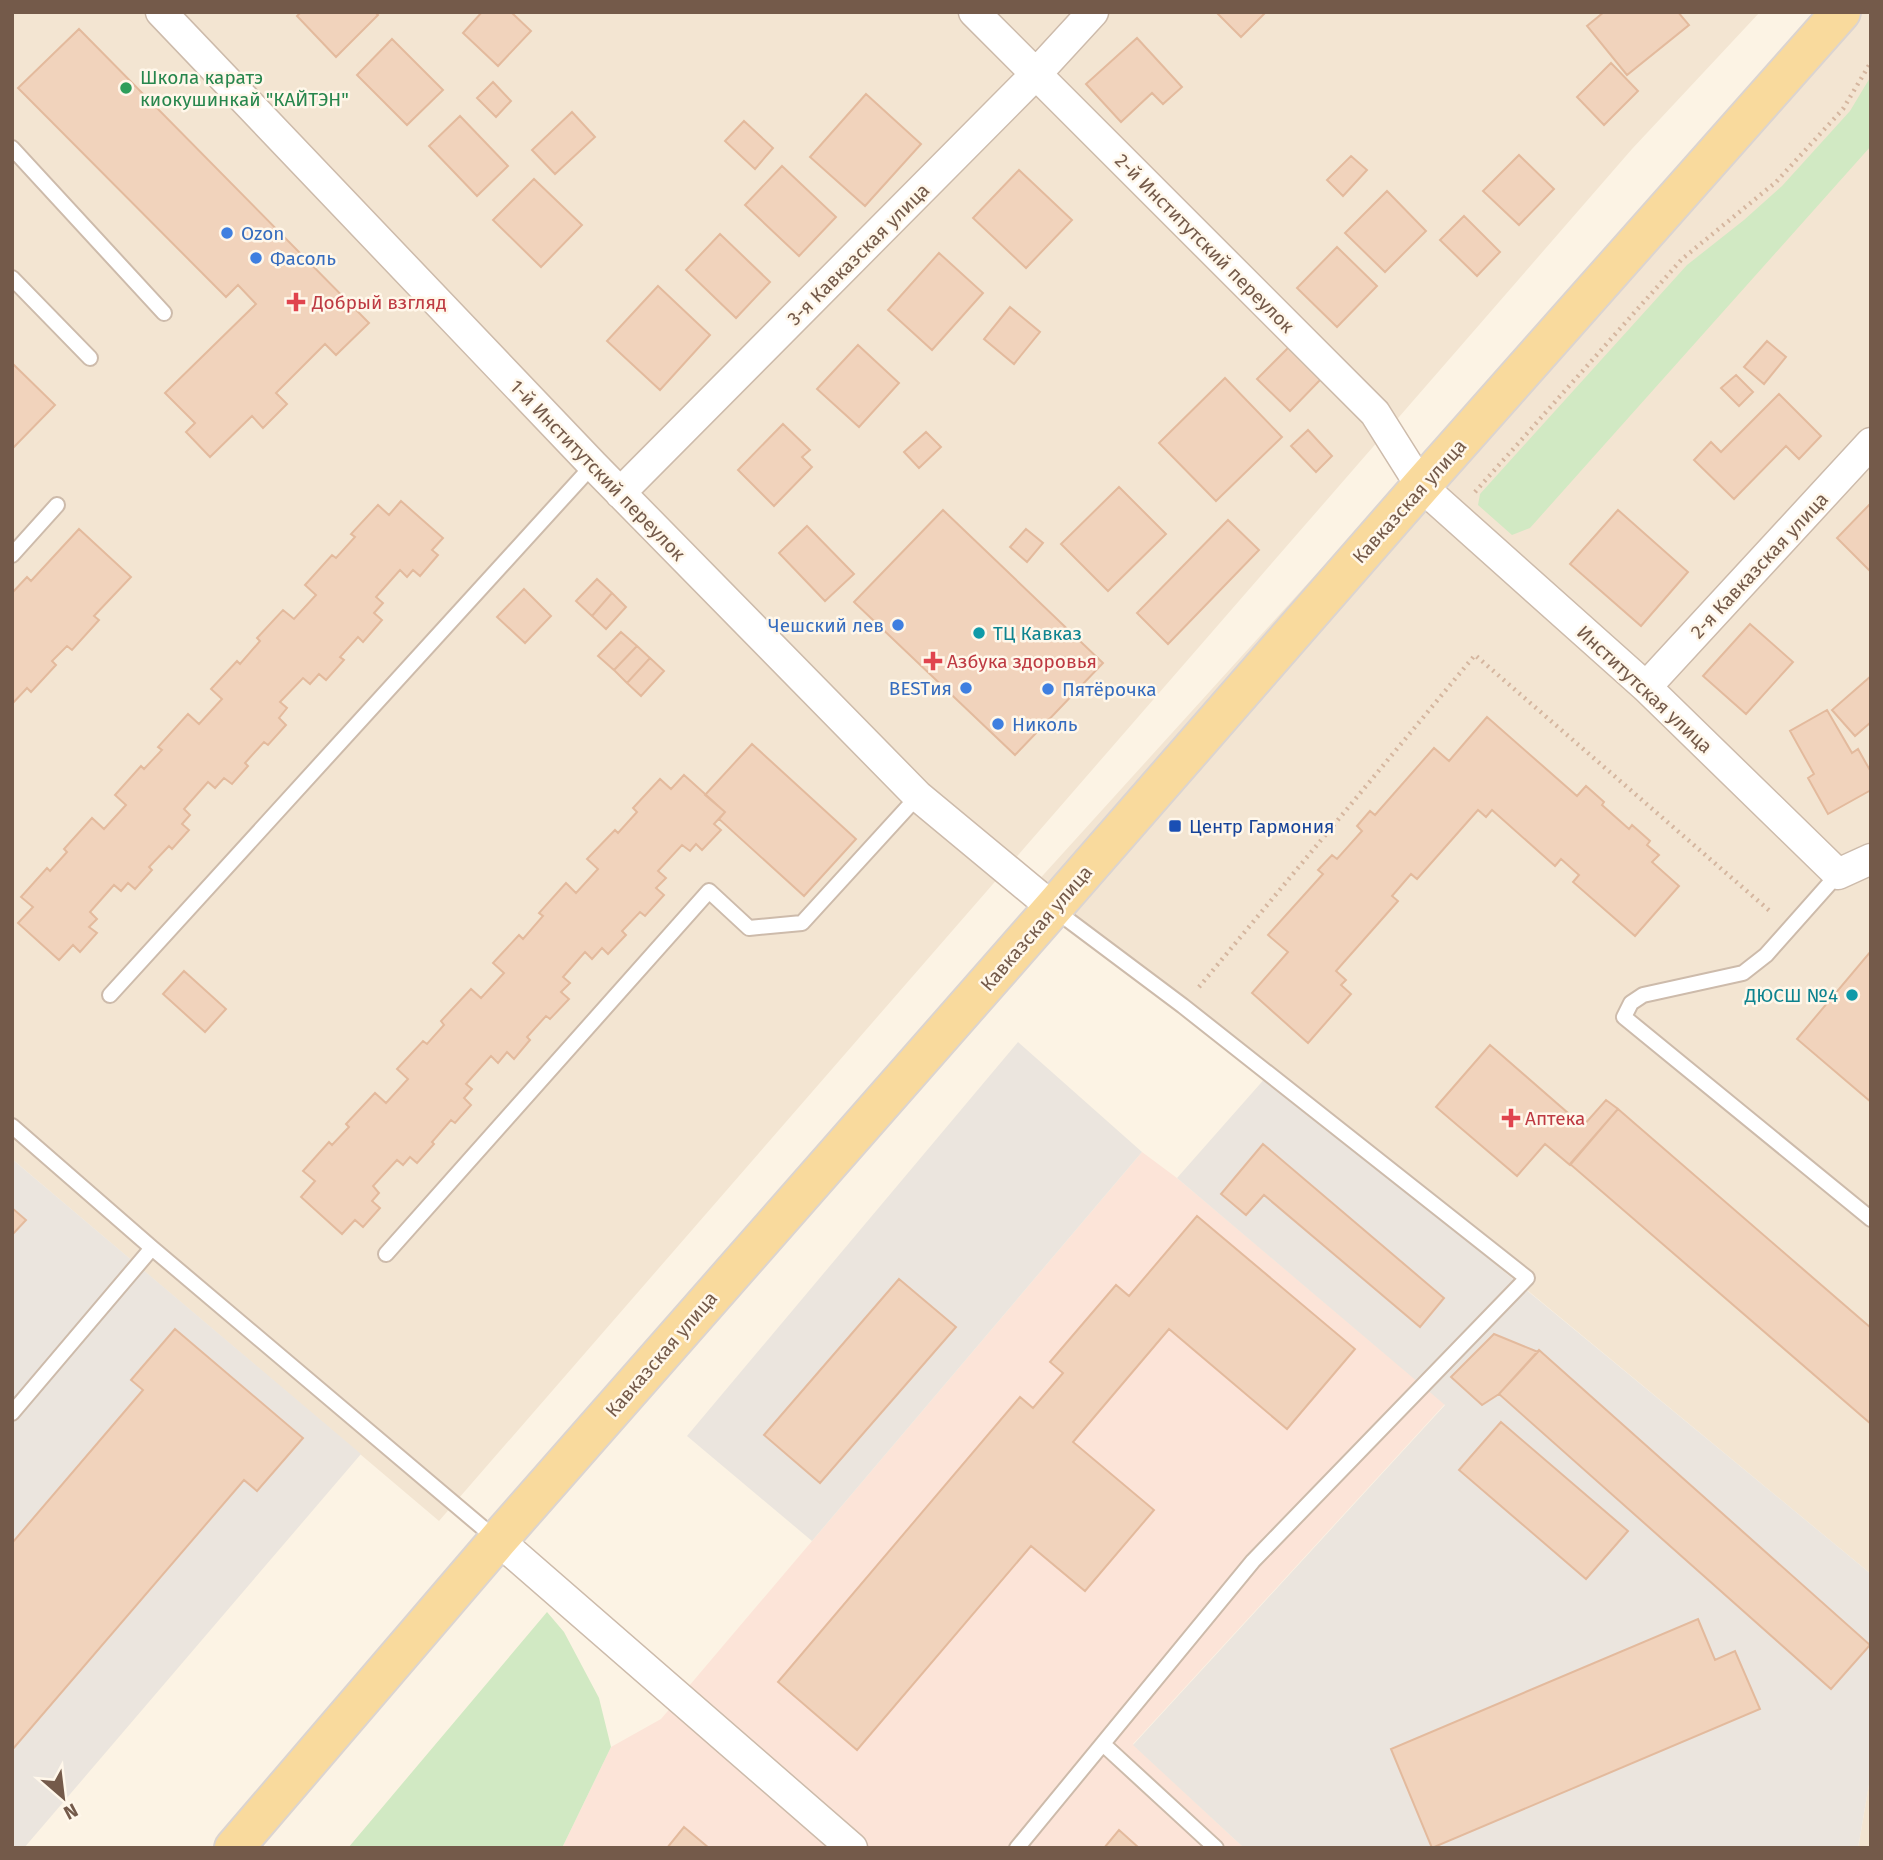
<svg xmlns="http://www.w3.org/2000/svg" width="1883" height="1860" font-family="'Fira Sans',sans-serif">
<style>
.residential{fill:#f3e5d2}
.commercial{fill:#fce4d8}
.industrial{fill:#ebe5de}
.green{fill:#d1e9c3}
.building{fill:#f1d3bc;stroke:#e3ba9d;stroke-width:2}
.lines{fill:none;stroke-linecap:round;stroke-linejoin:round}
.lane-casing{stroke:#cdbbab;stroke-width:18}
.street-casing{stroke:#cdbbab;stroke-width:33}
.primary-casing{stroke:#dbd4d0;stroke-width:42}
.path{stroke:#d5b69f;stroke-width:4.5;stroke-dasharray:2 5;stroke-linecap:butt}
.lane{stroke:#fff;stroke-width:14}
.street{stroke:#fff;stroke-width:30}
.primary{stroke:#f9da9d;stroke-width:38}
.leisure-dot{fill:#2e9e5b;stroke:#fff7ea;stroke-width:2.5}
.shop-dot{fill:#3f7fe0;stroke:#fff7ea;stroke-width:2.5}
.health-dot{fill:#e0444e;stroke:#fff7ea;stroke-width:2.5}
.culture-dot{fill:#0f9aa8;stroke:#fff7ea;stroke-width:2.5}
.transit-dot{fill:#1a4fb4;stroke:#fff7ea;stroke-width:2.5}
.labels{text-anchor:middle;stroke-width:5;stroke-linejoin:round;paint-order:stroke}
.leisure-label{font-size:19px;fill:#27864d;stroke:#fff7ea;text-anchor:start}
.shop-label{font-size:19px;fill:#366cbe;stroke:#fff7ea;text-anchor:start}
.street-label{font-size:19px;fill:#745a4a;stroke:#fff7ea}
.health-label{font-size:19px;fill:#be3a42;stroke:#fff7ea;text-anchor:start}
.culture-label{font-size:19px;fill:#0d838f;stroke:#fff7ea;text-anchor:start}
.transit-label{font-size:19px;fill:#164399;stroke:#fff7ea;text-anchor:start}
</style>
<rect width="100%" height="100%" fill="#fcf3e4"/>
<path class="residential" d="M12 12H1760L1632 149 439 1521 12 1159Z
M1826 12H1871V1574L1035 884Z
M1871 1773V1848H1858Z"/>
<path class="commercial" d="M1142 1152 1177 1178 1445 1404 1133 1744 1244 1848H562L611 1747 661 1719Z"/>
<path class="industrial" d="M1018 1042 1142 1152 812 1541 687 1436Z
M1267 1076 1871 1574V1773L1858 1848H1244L1133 1745 1445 1405 1177 1178Z
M12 1159 361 1454 24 1848H12Z"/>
<path class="green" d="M1871 76V146L1530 528 1512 535 1478 505 1480 494 1687 265 1744 220 1782 186 1850 111Z
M547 1612 564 1632 599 1698 611 1747 562 1848H348Z"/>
<path class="building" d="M301 12H375L378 15 336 57 297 16Z
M482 12H511L531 31 498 66 463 33Z
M1216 12H1266L1241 37Z
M1604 12H1678L1689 25 1627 75 1587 26Z
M79 29 369 323 336 355 325 344 276 393 287 404 263 428 252 416 210 457 186 432 195 423 165 393 256 304 238 285 226 297 18 88Z
M1137 38 1182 87 1163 104 1152 93 1121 122 1086 84Z
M392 39 443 90 407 125 357 75Z
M1611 63 1638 91 1604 125 1577 97Z
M493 82 511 101 496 117 477 98Z
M866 94 921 144 865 206 810 157Z
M572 112 595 137 555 174 532 150Z
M460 116 508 166 477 196 429 146Z
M744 121 773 148 755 169 725 141Z
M1519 155 1554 189 1519 225 1483 191Z
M1351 156 1367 170 1343 196 1327 180Z
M782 166 836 217 799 256 745 205Z
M1019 170 1072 220 1026 268 973 218Z
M534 179 582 225 541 267 493 220Z
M1387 191 1426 231 1385 272 1345 233Z
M1464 216 1500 252 1477 276 1440 240Z
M720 234 770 282 736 318 686 270Z
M1337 247 1377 286 1337 327 1297 288Z
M939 253 983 293 932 350 888 310Z
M658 286 710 335 660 390 607 341Z
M1010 307 1040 332 1014 364 984 339Z
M1767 341 1786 357 1764 384 1744 367Z
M858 345 899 383 859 427 817 389Z
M1289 347 1322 378 1290 411 1257 379Z
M12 363 55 405 12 449Z
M1736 375 1753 392 1739 406 1721 388Z
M1225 378 1282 437 1216 501 1159 443Z
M1779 394 1821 436 1799 459 1786 446 1734 499 1694 460 1711 442 1721 452Z
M783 424 810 450 802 457 812 467 774 506 738 470Z
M1308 430 1332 456 1316 472 1291 446Z
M926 432 941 447 919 468 904 452Z
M1119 487 1166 534 1108 591 1061 544Z
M401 501 443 538 432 550 438 555 420 576 413 570 407 577 400 570 376 597 383 603 374 613 382 620 363 642 358 637 340 657 344 660 326 680 319 674 310 684 303 678 280 702 287 708 279 718 286 725 268 745 264 742 245 763 248 766 232 784 224 778 215 788 208 782 184 809 190 815 182 824 189 830 172 849 169 846 149 867 152 870 135 889 128 883 121 891 114 885 90 912 97 919 89 927 97 933 80 952 73 945 59 960 18 923 33 907 21 897 47 868 50 871 67 852 64 849 92 818 104 829 126 805 115 795 141 766 144 769 162 750 158 747 188 714 199 724 222 699 211 689 237 661 240 664 260 641 257 638 283 610 294 619 316 595 305 585 332 555 336 558 355 537 351 534 378 505 389 515Z
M1871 503V570L1870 571 1837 538Z
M943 510 1103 663 1015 755 854 602Z
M1618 510 1688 572 1641 626 1570 564Z
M1228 520 1259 550 1168 644 1137 613Z
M807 526 854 574 825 601 779 553Z
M79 529 131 577 94 616 99 620 72 650 67 646 52 661 56 665 31 692 27 688 12 704V593L27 577 31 581Z
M1026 529 1043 543 1027 562 1010 547Z
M597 579 612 593 592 616 576 601Z
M524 589 551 616 525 643 497 617Z
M612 593 626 607 606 629 592 616Z
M1750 624 1793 662 1746 714 1703 676Z
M621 632 637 646 614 670 598 656Z
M637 646 650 658 627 683 614 670Z
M650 658 664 671 641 696 627 683Z
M1871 676V722L1855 736 1832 710Z
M1827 710 1852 753 1858 749 1871 772V790L1828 814 1808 778 1814 774 1790 731Z
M1487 717 1577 796 1586 786 1604 802 1602 805 1629 829 1632 825 1650 841 1647 845 1659 855 1652 862 1679 886 1635 936 1573 882 1579 875 1561 859 1555 866 1492 810 1486 817 1478 810 1417 879 1411 874 1392 896 1398 901 1336 971 1346 980 1341 985 1351 994 1308 1043 1252 993 1288 952 1268 935 1323 874 1318 870 1332 855 1337 859 1362 831 1357 826 1370 811 1375 815 1434 748 1449 761Z
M752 744 856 839 804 896 719 819 725 812 705 795Z
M684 775 725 812 714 824 721 830 702 850 696 844 690 851 682 845 658 871 666 878 656 888 664 895 645 916 640 912 622 931 626 935 608 954 602 948 592 959 585 952 563 977 570 983 561 992 569 999 550 1019 546 1016 527 1037 530 1040 514 1059 507 1052 498 1063 491 1056 466 1084 472 1089 464 1098 471 1105 455 1123 451 1120 432 1142 434 1144 417 1163 410 1157 403 1165 397 1160 373 1186 379 1193 372 1201 380 1208 363 1227 355 1220 342 1234 301 1197 315 1181 303 1171 329 1142 332 1145 349 1127 346 1124 375 1093 386 1103 408 1079 397 1069 423 1041 427 1044 444 1025 441 1021 471 989 481 998 504 973 493 963 519 935 523 939 543 916 539 913 566 883 576 893 598 869 587 859 615 830 618 833 637 812 633 808 660 779 671 789Z
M1871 951V1102L1797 1039Z
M184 971 226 1009 205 1032 163 994Z
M1490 1045 1583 1126 1606 1100 1618 1109 1570 1165 1545 1144 1517 1176 1436 1107Z
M1618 1109 1871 1328V1424L1570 1164Z
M1263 1144 1444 1298 1420 1327 1264 1195 1246 1215 1221 1194Z
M12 1208 26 1220 12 1235Z
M1197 1216 1355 1349 1287 1429 1169 1329 1073 1442 1154 1510 1085 1591 1031 1546 857 1750 778 1682 1020 1397 1033 1408 1063 1373 1050 1362 1116 1285 1129 1296Z
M899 1279 956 1327 820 1483 764 1435Z
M175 1329 303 1438 257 1491 244 1480 12 1750V1543L143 1390 131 1380Z
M1494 1334 1538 1352 1499 1394 1482 1405 1451 1377Z
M1539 1350 1870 1645 1831 1689 1499 1394Z
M1501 1422 1628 1531 1586 1579 1459 1470Z
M1698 1619 1715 1660 1735 1651 1760 1709 1432 1848 1391 1749Z
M684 1827 709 1848H667Z
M1119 1830 1139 1848H1104Z"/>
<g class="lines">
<defs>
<path id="lane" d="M12 148 164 313
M12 278 90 358
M12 555 57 505
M1838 874 1766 955 1743 973 1643 995 1631 1003 1624 1017 1871 1219
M110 995 593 465
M12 1126 152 1248 496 1539
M386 1254 709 891 749 928 802 923 918 796
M12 1413 152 1248
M1103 1744 1216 1848
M1017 1848 1253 1561 1527 1278 1183 1006 1055 910"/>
<path id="street" d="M161 12 593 465 918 796 1053 908
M974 12 1375 413 1421 486 1646 687 1838 874 1871 859
M620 493 1036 74 1093 12
M1646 687 1871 443
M498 1540 852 1848"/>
<path id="primary" d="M234 1848 498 1540 1053 908 1421 486 1841 12"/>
</defs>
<use href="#lane" class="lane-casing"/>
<use href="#street" class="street-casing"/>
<use href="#primary" class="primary-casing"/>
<path class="path" d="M1475 492 1682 259 1776 182 1843 109 1871 62
M1199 987 1475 655 1771 912"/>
<use href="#lane" class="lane"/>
<use href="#street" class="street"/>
<use href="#primary" class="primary"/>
</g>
<circle class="leisure-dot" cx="126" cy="88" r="7"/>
<g class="shop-dot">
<circle cx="227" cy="233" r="7"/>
<circle cx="256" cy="258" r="7"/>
<circle cx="898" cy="625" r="7"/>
<circle cx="966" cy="688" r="7"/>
<circle cx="1048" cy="689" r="7"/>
<circle cx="998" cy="724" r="7"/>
</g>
<g class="health-dot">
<path d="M292.5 291.5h7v7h7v7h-7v7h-7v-7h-7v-7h7z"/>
<path d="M929.5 650.5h7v7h7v7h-7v7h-7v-7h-7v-7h7z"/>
<path d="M1507.5 1107.5h7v7h7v7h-7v7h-7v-7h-7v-7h7z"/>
</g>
<g class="culture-dot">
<circle cx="979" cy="633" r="7"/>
<circle cx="1852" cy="995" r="7"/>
</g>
<rect class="transit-dot" x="1168" y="819" width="14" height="14" rx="3.5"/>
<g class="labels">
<g class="leisure-label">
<text x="140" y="84">Школа каратэ<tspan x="140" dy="22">киокушинкай "КАЙТЭН"</tspan></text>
</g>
<g class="shop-label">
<text x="241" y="240">Ozon</text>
<text x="270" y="265">Фасоль</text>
<text x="884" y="632" text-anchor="end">Чешский лев</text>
<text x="952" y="695" text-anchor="end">BESTия</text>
<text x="1062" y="696">Пятёрочка</text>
<text x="1012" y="731">Николь</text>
</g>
<g class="street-label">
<text transform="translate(1205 243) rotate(45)" y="7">2-й Институтский переулок</text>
<text transform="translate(858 254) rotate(-45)" y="7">3-я Кавказская улица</text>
<text transform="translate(598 470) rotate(46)" y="7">1-й Институтский переулок</text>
<text transform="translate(1409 501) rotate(-48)" y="7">Кавказская улица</text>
<text transform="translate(1759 565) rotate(-47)" y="7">2-я Кавказская улица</text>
<text transform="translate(1645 689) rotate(43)" y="7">Институтская улица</text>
<text transform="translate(1036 928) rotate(-49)" y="7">Кавказская улица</text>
<text transform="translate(661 1354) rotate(-49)" y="7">Кавказская улица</text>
</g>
<g class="health-label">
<text x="312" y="309">Добрый взгляд</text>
<text x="947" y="668">Азбука здоровья</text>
<text x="1525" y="1125">Аптека</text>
</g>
<g class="culture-label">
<text x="993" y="640">ТЦ Кавказ</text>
<text x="1838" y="1002" text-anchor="end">ДЮСШ №4</text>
</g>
<g class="transit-label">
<text x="1189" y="833">Центр Гармония</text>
</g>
</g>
<rect width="1883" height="1860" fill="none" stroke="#745a4a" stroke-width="28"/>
<g transform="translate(63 1797) rotate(152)" stroke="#fff7ea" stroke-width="5" paint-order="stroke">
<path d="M0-5L12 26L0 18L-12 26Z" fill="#745a4a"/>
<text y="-10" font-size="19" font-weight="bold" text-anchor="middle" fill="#745a4a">N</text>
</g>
</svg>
